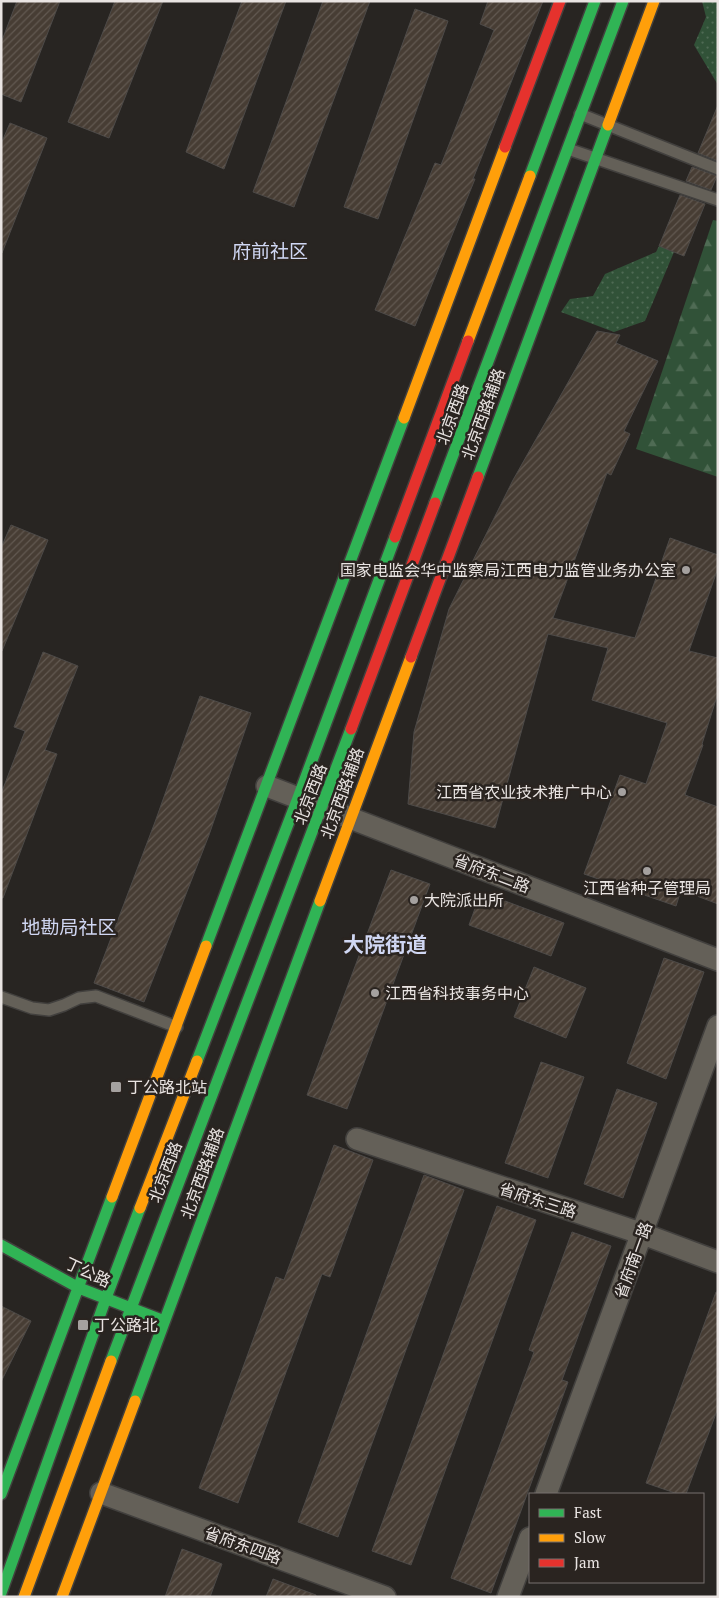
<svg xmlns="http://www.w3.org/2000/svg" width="719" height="1598" font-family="'PT Serif','Noto Sans SC',serif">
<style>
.green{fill:url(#green-dots)}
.forest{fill:url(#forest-firs)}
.building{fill:url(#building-hatch);stroke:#4d4a48}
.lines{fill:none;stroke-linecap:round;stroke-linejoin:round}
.lane-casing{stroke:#42403e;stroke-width:14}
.street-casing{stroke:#42403e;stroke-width:24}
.fast-casing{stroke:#42403e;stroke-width:14}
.slow-casing{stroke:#42403e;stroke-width:14}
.jam-casing{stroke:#42403e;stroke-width:14}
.lane{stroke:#646058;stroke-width:11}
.street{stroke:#646058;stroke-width:21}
.fast{stroke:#30b455;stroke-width:11}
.slow{stroke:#ff9f0a;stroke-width:11}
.jam{stroke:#e5322d;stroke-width:11}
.poi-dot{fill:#a5a19f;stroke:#2a2420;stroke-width:2}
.labels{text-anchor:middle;stroke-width:5;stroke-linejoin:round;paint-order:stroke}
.street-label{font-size:16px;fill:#e9e4e2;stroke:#2a2420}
.poi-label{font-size:16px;fill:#e9e4e2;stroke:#2a2420;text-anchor:start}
.quarter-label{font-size:19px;fill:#d0d7f3;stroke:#2a2420}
.district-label{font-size:21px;font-weight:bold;fill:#d0d7f3;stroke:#2a2420}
</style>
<defs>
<pattern id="green-dots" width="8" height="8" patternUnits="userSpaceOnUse" patternTransform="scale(1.25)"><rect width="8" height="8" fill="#315238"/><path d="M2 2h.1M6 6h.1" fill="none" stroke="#4f6b54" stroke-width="1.8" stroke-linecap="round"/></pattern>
<pattern id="forest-firs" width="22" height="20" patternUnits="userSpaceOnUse" patternTransform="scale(1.25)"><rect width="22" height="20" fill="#315238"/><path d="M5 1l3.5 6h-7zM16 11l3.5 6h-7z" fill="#4f6b54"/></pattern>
<pattern id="building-hatch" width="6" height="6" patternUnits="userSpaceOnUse" patternTransform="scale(1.25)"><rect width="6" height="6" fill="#473d34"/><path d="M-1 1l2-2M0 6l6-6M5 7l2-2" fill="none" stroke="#625951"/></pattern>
</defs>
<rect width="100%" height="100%" fill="#282522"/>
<path class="green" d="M702 1H718V85L694 45 706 17Z
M659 246 674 252 645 321 614 332 561 312 570 299 593 296 605 274 656 252Z"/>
<path class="forest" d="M713 220 718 221V477L636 449Z"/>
<path class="building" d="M17 1H60L21 102 1 94V43Z
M115 1H163L109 138 68 122Z
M242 1H286L224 169 186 152Z
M323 1H370L294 207 253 192Z
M488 1H543L473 179H475L415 326 375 310 435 163 441 165 494 30 480 24Z
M415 9 448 21 378 219 344 207Z
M718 105V161L698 153Z
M10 123 47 138 2 253 1 144Z
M692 167 717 176 711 190 686 181Z
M680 195 705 204 684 256 659 246Z
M597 331 620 335 616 343 658 361 624 431 630 434 611 475 607 473 553 618 635 638 670 538 718 555V568L689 651 718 658V693L702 744 703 745 685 795 718 807V904L681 890 676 906 584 874 620 775 646 784 667 723 592 700 608 648 548 634 495 828 408 804 414 732 449 609 513 480Z
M11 525 48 540 2 651 1 548Z
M43 652 78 666 45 750 57 754 3 898H1V794L25 731 14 727Z
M200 696 251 713 209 835 144 1002 94 983 155 822Z
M391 870 430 884 347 1109 307 1095Z
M481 892 564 923 551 956 469 925Z
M664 958 704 972 666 1079 627 1063Z
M534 967 586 988 566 1038 514 1017Z
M541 1062 584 1077 548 1178 505 1163Z
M617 1089 657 1103 623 1198 584 1184Z
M334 1145 373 1160 330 1277 322 1274 238 1503 199 1488 276 1277 284 1280Z
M424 1175 464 1190 338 1537 298 1522Z
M497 1206 536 1220 411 1565 372 1551Z
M572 1232 611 1246 562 1380 568 1382 491 1593 451 1578 534 1352 529 1350Z
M716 1292H718V1408L686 1494H678L646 1483Z
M1 1306 31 1321 1 1382Z
M182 1549 222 1564 210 1597H165Z
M273 1579 316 1595V1597H266Z"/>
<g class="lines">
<defs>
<path id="lane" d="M580 114 718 169
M568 149 718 200
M1 997 32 1008 49 1010 64 1005 79 998 96 996 177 1027"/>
<path id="street" d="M267 786 718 960
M357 1139 643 1234 718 1262
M101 1493 385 1597
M546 1494 718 1026
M508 1597 530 1538"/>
<path id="fast" d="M530 176 595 1
M478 477 608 125
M435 503 623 1
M206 946 404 418
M197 1061 298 798 395 537
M1 1245 79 1288 164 1321
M111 1361 351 729
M135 1401 320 901
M1 1494 112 1197
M1 1593 106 1298 140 1208"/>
<path id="slow" d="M608 125 654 1
M468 341 530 176
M404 418 505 147
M320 901 411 657
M112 1197 206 946
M140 1208 197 1061
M24 1597 111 1361
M62 1597 135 1401"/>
<path id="jam" d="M505 147 560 1
M395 537 468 341
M411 657 478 477
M351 729 435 503"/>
</defs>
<use href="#lane" class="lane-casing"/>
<use href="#street" class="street-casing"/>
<use href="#fast" class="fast-casing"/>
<use href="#slow" class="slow-casing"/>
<use href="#jam" class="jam-casing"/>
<use href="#lane" class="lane"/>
<use href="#street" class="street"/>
<use href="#fast" class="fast"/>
<use href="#slow" class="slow"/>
<use href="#jam" class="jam"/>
</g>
<g class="poi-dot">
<circle cx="686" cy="570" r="5"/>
<circle cx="622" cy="792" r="5"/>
<circle cx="647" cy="871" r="5"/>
<circle cx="414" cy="900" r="5"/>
<circle cx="375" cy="993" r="5"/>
<rect x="110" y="1081" width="12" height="12" rx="2.5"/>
<rect x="77" y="1319" width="12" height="12" rx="2.5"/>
</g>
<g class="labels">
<g class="street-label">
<text transform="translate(452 414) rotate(-70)" y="6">北京西路</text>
<text transform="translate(483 414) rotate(-70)" y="6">北京西路辅路</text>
<text transform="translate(342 793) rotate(-70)" y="6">北京西路辅路</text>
<text transform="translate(310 794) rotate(-69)" y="6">北京西路</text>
<text transform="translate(492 873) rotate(21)" y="6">省府东二路</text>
<text transform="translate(165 1172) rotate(-69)" y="6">北京西路</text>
<text transform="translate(202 1173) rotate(-70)" y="6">北京西路辅路</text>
<text transform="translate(538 1200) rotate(18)" y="6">省府东三路</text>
<text transform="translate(633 1260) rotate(-70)" y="6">省府南一路</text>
<text transform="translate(88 1272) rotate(25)" y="6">丁公路</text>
<text transform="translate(243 1545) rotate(20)" y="6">省府东四路</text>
</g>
<g class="poi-label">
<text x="676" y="576" text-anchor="end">国家电监会华中监察局江西电力监管业务办公室</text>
<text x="612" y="798" text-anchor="end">江西省农业技术推广中心</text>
<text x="647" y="894" text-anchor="middle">江西省种子管理局</text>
<text x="424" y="906">大院派出所</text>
<text x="385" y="999">江西省科技事务中心</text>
<text x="127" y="1093">丁公路北站</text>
<text x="94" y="1331">丁公路北</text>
</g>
<g class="quarter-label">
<text x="270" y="258">府前社区</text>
<text x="69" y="934">地勘局社区</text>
</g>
<g class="district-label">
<text x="385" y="952">大院街道</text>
</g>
</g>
<rect width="719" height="1598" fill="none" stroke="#e9e4e2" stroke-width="5"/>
<rect x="529" y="1493" width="175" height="90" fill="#2a2420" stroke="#76716e"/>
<rect x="539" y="1509" width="25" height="8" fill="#30b455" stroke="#76716e"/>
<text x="574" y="1518" font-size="15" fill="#e9e4e2">Fast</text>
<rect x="539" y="1534" width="25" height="8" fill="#ff9f0a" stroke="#76716e"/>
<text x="574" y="1543" font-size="15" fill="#e9e4e2">Slow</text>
<rect x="539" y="1559" width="25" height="8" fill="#e5322d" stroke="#76716e"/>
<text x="574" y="1568" font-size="15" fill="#e9e4e2">Jam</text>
</svg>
